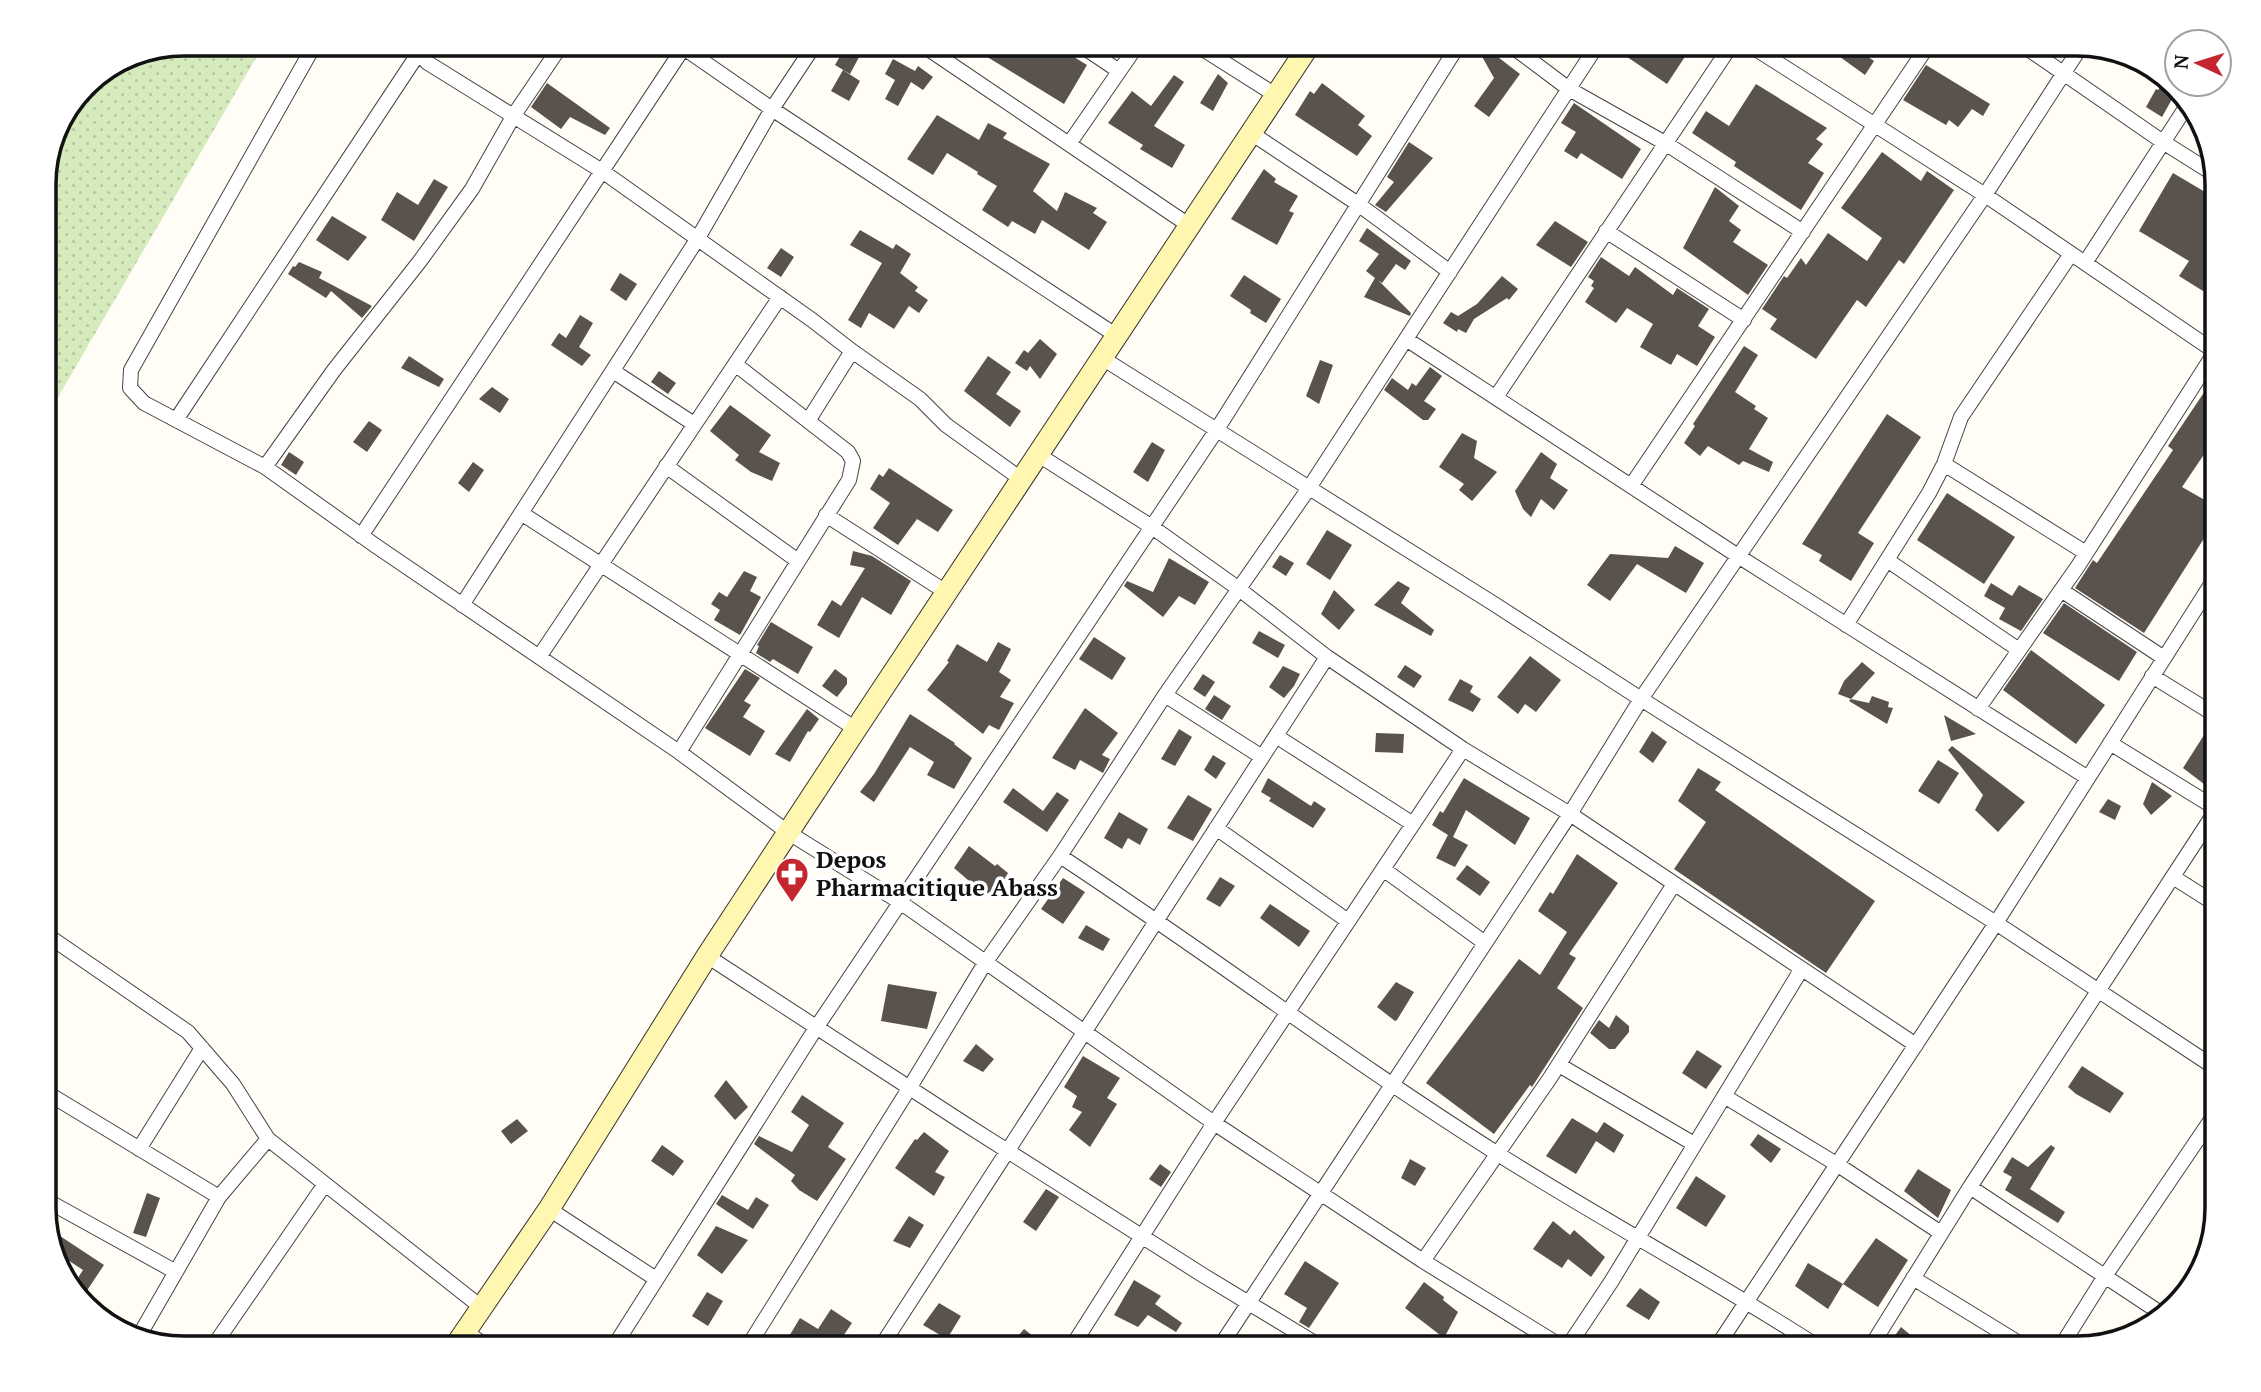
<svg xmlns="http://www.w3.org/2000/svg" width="2261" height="1392" font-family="'PT Serif',serif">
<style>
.grass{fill:url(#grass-dots)}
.building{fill:#5a524d}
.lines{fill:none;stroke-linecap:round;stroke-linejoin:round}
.street-casing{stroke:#444;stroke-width:16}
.secondary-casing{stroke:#333;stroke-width:23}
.street{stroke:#fff;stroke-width:14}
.secondary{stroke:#fff6b0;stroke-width:21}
.labels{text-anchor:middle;stroke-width:7;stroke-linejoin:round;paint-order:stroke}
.poi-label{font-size:24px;font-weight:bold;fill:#111;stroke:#fff;text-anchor:start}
.rim{fill:none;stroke:#111;stroke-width:3.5}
</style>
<defs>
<pattern id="grass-dots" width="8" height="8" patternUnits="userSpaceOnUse" patternTransform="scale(1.75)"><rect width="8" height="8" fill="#d5ebbd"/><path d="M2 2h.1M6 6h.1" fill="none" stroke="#b6c8a1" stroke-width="1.8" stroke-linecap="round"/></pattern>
</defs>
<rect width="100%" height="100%" fill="#fffdf5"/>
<path class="grass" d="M184 44H264L44 421V175L55 130 85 85 131 54Z"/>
<path class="building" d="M847 44H866L850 74 835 65Z
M966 44H1053L1087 65 1064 104Z
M1475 44H1481L1520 74 1489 117 1474 106 1494 78Z
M1608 44H1682L1690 49 1667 84Z
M1822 44H1850L1874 61 1865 75Z
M893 59 915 71 918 66 933 77 923 90 911 82 898 106 885 99 895 80 885 74Z
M1926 65 1990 104 1983 116 1972 109 1958 127 1949 120 1946 125 1903 100Z
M843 70 860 81 849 101 831 91Z
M1218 74 1228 83 1213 111 1200 103Z
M1174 75 1184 82 1154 126 1185 145 1172 168 1140 149 1143 145 1108 123 1132 91 1151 106Z
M2165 80 2176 92 2162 117 2146 107 2156 89 2158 90Z
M547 83 610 128 605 135 570 117 561 129 531 107Z
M1322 83 1365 116 1358 125 1372 136 1357 156 1295 115 1310 91 1314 94Z
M1756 84 1827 128 1816 139 1823 144 1808 163 1824 173 1801 210 1734 166 1736 162 1692 133 1706 111 1729 126Z
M1574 103 1641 149 1622 179 1581 153 1577 159 1564 151 1576 132 1561 123Z
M937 115 979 140 988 123 1007 133 1003 138 1050 164 1033 191 1057 211 1065 192 1097 208 1093 213 1107 222 1089 250 1042 220 1035 234 1012 221 1008 227 982 210 997 186 977 174 978 172 947 153 933 175 907 159Z
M1409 142 1433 158 1386 212 1375 205 1394 182 1387 177Z
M1882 152 1921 181 1927 171 1954 190 1904 264 1899 260 1866 307 1857 300 1816 359 1770 329 1777 319 1762 309 1784 276 1787 278 1801 258 1806 265 1828 233 1867 261 1882 238 1841 208Z
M1264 169 1276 179 1274 182 1298 196 1289 211 1294 213 1277 245 1231 219Z
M2173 173 2217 199V295L2205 287 2203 291 2179 276 2189 261 2139 231Z
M434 179 448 187 414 241 381 220 397 192 418 205Z
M1715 187 1739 206 1729 221 1741 230 1733 242 1768 265 1748 295 1683 248Z
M332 216 367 237 348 261 316 240Z
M1555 221 1588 242 1571 267 1536 245Z
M1367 228 1411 261 1405 270 1396 264 1382 283 1378 280 1411 313 1410 316 1364 297 1375 278 1366 271 1379 254 1359 241Z
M860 230 893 249 896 244 911 254 900 273 918 287 915 291 928 300 919 313 909 306 894 329 869 313 861 328 848 320 882 263 850 245Z
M781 248 794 257 781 277 767 268Z
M1601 257 1629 276 1635 267 1673 295 1677 288 1709 309 1698 326 1715 337 1697 366 1677 354 1671 365 1640 347 1653 324 1627 308 1616 323 1585 302 1594 288 1591 286 1594 281 1588 277Z
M299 262 322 272 319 278 372 306 362 318 331 291 326 298 288 274 293 266 295 267Z
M620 273 637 284 626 301 610 290Z
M1244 275 1281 299 1266 323 1250 313 1251 310 1230 296Z
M1502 276 1518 289 1509 300 1507 298 1474 319 1466 333 1458 329 1457 332 1443 323 1451 312 1458 316 1477 304Z
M580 315 593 323 579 347 591 355 582 366 551 345 559 333 566 338Z
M1040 339 1057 354 1040 379 1030 366 1027 371 1015 363 1024 350 1028 353Z
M1744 346 1758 355 1735 392 1756 406 1754 409 1768 418 1749 449 1773 462 1769 472 1743 461 1739 465 1708 446 1700 456 1684 443 1695 426 1693 424Z
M409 356 444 379 439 387 401 368Z
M988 356 1011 372 996 394 1021 411 1010 427 964 391Z
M1320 360 1333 365 1319 404 1306 396Z
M1430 367 1442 376 1424 401 1436 409 1428 420H1423L1384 390 1392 378 1408 390 1412 383 1416 386Z
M659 371 676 383 668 394 651 382Z
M492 387 509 399 500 413 479 399Z
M2205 391 2217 399V462L2205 453 2182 487 2217 507V518L2144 633 2075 588 2093 560 2097 563 2173 450 2168 446Z
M730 405 771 435 759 452 780 463 772 481 751 472 735 460 739 455 710 431Z
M1887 414 1921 437 1858 533 1874 543 1851 581 1819 561 1822 555 1802 544Z
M369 421 382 430 367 452 353 442Z
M1462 433 1477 441 1474 458 1497 472 1472 501 1459 490 1464 484 1439 467Z
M1152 442 1165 450 1148 482 1133 472Z
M289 452 304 462 296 475 281 465Z
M1541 452 1557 464 1550 478 1568 490 1554 510 1541 499 1531 517 1523 509 1515 491Z
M473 462 484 470 469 492 458 483Z
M889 468 953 510 938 532 917 519 898 545 873 528 890 503 870 489 879 474 883 477Z
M1947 493 2015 537 1984 584 1917 540Z
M1327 530 1352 545 1330 580 1306 564Z
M1675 546 1704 563 1686 593 1637 564 1610 601 1587 585 1610 554 1668 558Z
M853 551 872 556 911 581 891 615 862 597 839 638 817 625 832 600 841 606 865 568 850 565Z
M1280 555 1294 563 1286 576 1272 567Z
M1169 558 1209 582 1195 605 1179 596 1163 617 1124 586 1127 581 1153 592Z
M744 571 757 577 750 591 761 597 740 635 714 620 720 610 711 604 719 592 727 597Z
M1398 581 1410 588 1401 603 1434 630 1431 636 1374 605Z
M1991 583 2012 596 2019 585 2043 599 2021 631 1999 619 2005 608 1984 596Z
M1334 590 1355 610 1339 630 1321 614Z
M2064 603 2137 652 2119 681 2043 633Z
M771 622 813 647 798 674 773 659 770 662 756 653 759 646 757 645Z
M1259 631 1285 645 1278 658 1252 643Z
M1094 637 1126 658 1112 680 1079 659Z
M998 642 1011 649 999 672 1011 680 1000 697 1014 703 999 730 989 725 983 734 927 690 949 662 947 661 957 644 987 662Z
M2031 650 2105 705 2076 744 2003 690Z
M1530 656 1561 680 1536 712 1525 704 1518 714 1497 697Z
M1862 662 1875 673 1851 699 1869 703 1872 696 1889 702 1888 707 1893 708 1887 724 1849 701 1851 699 1838 694 1844 681Z
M1405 665 1422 676 1414 688 1397 677Z
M1283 666 1300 674 1294 686 1284 698 1269 687Z
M745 669 760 678 744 701 751 705 743 717 765 731 750 756 705 728Z
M835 669 847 678V684L837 697 822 686Z
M1203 674 1215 682 1205 697 1193 689Z
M1460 679 1473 686 1470 692 1481 699 1473 712 1448 700Z
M1214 695 1231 706 1222 720 1205 709Z
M1085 708 1118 733 1102 755 1110 759 1103 773 1080 760 1075 770 1052 758Z
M807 709 819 719 810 732 808 731 790 762 775 754Z
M910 714 955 743 954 744 972 758 954 789 927 775 934 762 910 747 874 802 860 792 874 774Z
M1944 715 1976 734 1951 741Z
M2211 724 2217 726V794L2183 768Z
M1179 729 1192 737 1175 766 1161 759Z
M1652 731 1667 742 1653 763 1639 752Z
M1376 733 1404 734 1403 753 1375 752Z
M1952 746 2025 802 1998 832 1975 810 1983 795 1948 750Z
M1213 755 1226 763 1216 779 1204 770Z
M1938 760 1959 773 1939 804 1918 791Z
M1698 768 1721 782 1715 790 1875 901 1826 973 1674 869 1706 822 1678 801Z
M1268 778 1311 806 1314 801 1326 809 1313 828 1269 801 1271 798 1261 792Z
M1464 778 1530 818 1515 845 1466 810 1453 837 1468 845 1455 867 1436 858 1448 835 1432 825 1440 811 1443 813Z
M2152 782 2172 796 2151 815 2143 804Z
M1013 788 1043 811 1057 792 1069 800 1047 832 1003 802Z
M1188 795 1212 809 1193 841 1167 828Z
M2108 799 2121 806 2115 820 2099 812Z
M1119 812 1148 829 1140 845 1128 838 1122 849 1104 838Z
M969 846 995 866 997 864 1008 873 994 897 975 886 954 868Z
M1577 854 1618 883 1569 954 1576 958 1557 988 1583 1008 1532 1087 1530 1085 1494 1134 1426 1083 1519 959 1540 975 1567 932 1538 911 1550 892 1553 894Z
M1467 865 1490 882 1480 896 1456 879Z
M1220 877 1235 886 1220 907 1206 899Z
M1063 878 1085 892 1063 924 1041 909Z
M1270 904 1310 931 1299 947 1260 918Z
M1086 925 1110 939 1103 951 1078 938Z
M1396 982 1414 992 1397 1020 1395 1021 1377 1007Z
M888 984 937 992 927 1029 881 1021Z
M1616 1015 1629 1026V1032L1615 1049H1609L1590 1033 1599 1020 1609 1028Z
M976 1044 994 1059 983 1072 963 1061Z
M1697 1050 1722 1066 1706 1089 1682 1073Z
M1083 1056 1120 1078 1107 1098 1117 1104 1090 1147 1069 1130 1082 1112 1072 1107 1077 1096 1064 1087Z
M2082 1066 2124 1093 2110 1113 2076 1094 2068 1087Z
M726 1080 748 1107 735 1120 714 1096Z
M802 1095 844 1123 828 1147 846 1159 817 1201 799 1190 791 1181 795 1175 754 1144 759 1136 792 1152 809 1125 791 1112Z
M1572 1118 1597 1133 1604 1122 1624 1135 1614 1153 1596 1141 1576 1174 1546 1156Z
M517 1119 528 1131 511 1144 501 1131Z
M924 1132 949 1151 935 1172 945 1177 934 1196 895 1168 915 1139 917 1140Z
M1758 1134 1781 1149 1771 1163 1750 1145Z
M662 1145 684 1161 673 1176 651 1161Z
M2051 1145 2055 1148 2030 1189 2065 1212 2058 1223 2005 1190 2012 1177 2003 1172 2012 1157 2028 1167Z
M1410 1159 1426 1168 1415 1186 1401 1178Z
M1160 1164 1171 1172 1161 1187 1149 1179Z
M1918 1169 1951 1190 1938 1218 1904 1191Z
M1696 1176 1726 1196 1706 1227 1676 1208Z
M1046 1189 1059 1197 1036 1231 1023 1222Z
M147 1193 160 1198 146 1237 133 1233Z
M722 1195 748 1210 756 1197 769 1205 753 1229 716 1204Z
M909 1216 924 1225 910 1248 893 1241Z
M1553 1221 1570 1235 1574 1230 1605 1257 1591 1277 1568 1259 1562 1268 1533 1249Z
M716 1226 748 1240 722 1274 697 1255Z
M60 1236 104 1265 82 1298 72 1287 83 1270 54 1251 53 1245Z
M1876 1238 1908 1260 1878 1307 1843 1284Z
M1305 1261 1339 1283 1309 1328 1299 1322 1307 1308 1284 1294Z
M1808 1263 1843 1284 1828 1309 1795 1286Z
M1134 1280 1161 1296 1155 1304 1182 1323 1176 1332 1148 1315 1138 1327 1114 1315Z
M1424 1282 1444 1297 1443 1300 1458 1312 1444 1338 1405 1308Z
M1640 1288 1660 1302 1649 1320 1626 1306Z
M707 1292 723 1301 708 1326 692 1316Z
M939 1303 961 1316 947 1339 923 1325Z
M831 1309 852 1323 835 1348H782L800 1318 818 1329Z
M1901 1327 1926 1348H1886Z
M1024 1329 1048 1348H1023L1014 1341Z"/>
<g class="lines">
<defs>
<path id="street" d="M315 44 131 370 130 388 144 403 265 467 376 546 679 752 789 833 900 902 1214 1123 1423 1261 1564 1348
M423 44 418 54 428 63 602 171 812 320 852 351 920 399 946 425 1021 479
M678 44 772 109 1117 336
M921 44 1190 226
M1079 44 1119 71
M1195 44 1277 96
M1509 44 1569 89 1665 143 1803 232
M1748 44 1985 195 2217 353
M2021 44 2163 142 2217 176
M1251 133 1358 204 1450 272
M1069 144 1138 44
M1606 231 1744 320
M2085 263 2188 104
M1406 339 1738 556 2088 778
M1102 358 1491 602 1641 699 1996 923 2217 1069
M613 371 694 424
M1496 397 1732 44
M176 420 418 54
M808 421 852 351
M1037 454 1152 527 1239 589 1327 657 1463 749 1570 814 1916 1045
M1944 464 2086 553
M666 466 798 561
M265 467 334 370 420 261 472 189 514 115 562 44
M1631 486 1929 44
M521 513 856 729
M826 515 946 592
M361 536 686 44
M1887 560 2019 650
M2061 590 2164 658
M462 605 698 238 772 109 815 44
M1846 625 1929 493 1944 464 1961 417 2071 254
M539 657 780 297
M2152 676 2217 716
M1165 695 1262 757
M1978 709 2078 566 2215 352
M1276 736 1413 824
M2110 743 2217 809
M679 752 849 480 853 461 848 452 735 364
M1216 828 1348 921
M1060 856C1208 953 1349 1060 1498 1154 1604 1221 1715 1280 1820 1348
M1383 869 1485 943
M2173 877 2217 905
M44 933 188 1032 233 1084 268 1139
M707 956 962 1122 1201 1274 1323 1348
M1559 1065 1694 1144
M44 1091 219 1197
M1724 1096 1838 1165 1941 1233
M139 1149 202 1048
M1970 1187 2162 1314
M44 1199 176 1272
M549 1209 656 1279
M1423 1261 1550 1078 1674 884
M1913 1278 2027 1348
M465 1332 490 1348
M139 1336 219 1197 268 1139 481 1307
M212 1348 325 1184
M613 1348 816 1028 1216 431 1459 44
M747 1348 910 1087 985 963 1060 856 1165 695 1309 488 1598 44
M880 1348 1327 657
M1071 1348 1214 1123 1463 749
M1219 1348 1570 814 1641 699 1985 195 2082 45
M1567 1348 1611 1282 1801 970
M1716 1348 1996 923 2217 575
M1870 1348 1970 1187 2217 809
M2060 1348 2105 1276 2217 1111"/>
<path id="secondary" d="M454 1348 549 1209 707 956 856 729 1310 44"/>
</defs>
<use href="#street" class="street-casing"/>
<use href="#secondary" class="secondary-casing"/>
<use href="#street" class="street"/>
<use href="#secondary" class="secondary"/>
</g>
<defs>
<symbol id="pharmacy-pin" viewBox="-11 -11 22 30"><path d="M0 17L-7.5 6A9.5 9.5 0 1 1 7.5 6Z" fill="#c4262e" stroke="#fff"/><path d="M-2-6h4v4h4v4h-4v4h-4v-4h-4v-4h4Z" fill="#fff"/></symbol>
</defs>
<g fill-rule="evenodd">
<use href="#pharmacy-pin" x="773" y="855" width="38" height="52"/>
</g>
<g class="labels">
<g class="poi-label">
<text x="816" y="868">Depos<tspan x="816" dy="28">Pharmacitique Abass</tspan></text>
</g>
</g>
<path d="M0 0H2261V1392H0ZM184 56H2077A128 128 0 0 1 2205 184V1208A128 128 0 0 1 2077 1336H184A128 128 0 0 1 56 1208V184A128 128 0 0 1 184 56Z" fill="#fff" fill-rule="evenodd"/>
<path class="rim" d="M184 56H2077A128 128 0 0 1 2205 184V1208A128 128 0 0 1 2077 1336H184A128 128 0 0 1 56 1208V184A128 128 0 0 1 184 56Z"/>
<g transform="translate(2198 63) rotate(274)"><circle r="33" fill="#ffffff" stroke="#a0a0a0" stroke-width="2"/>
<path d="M0-5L12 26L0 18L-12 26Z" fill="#c4262e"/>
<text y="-10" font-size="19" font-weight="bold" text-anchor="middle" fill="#111111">N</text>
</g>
</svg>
